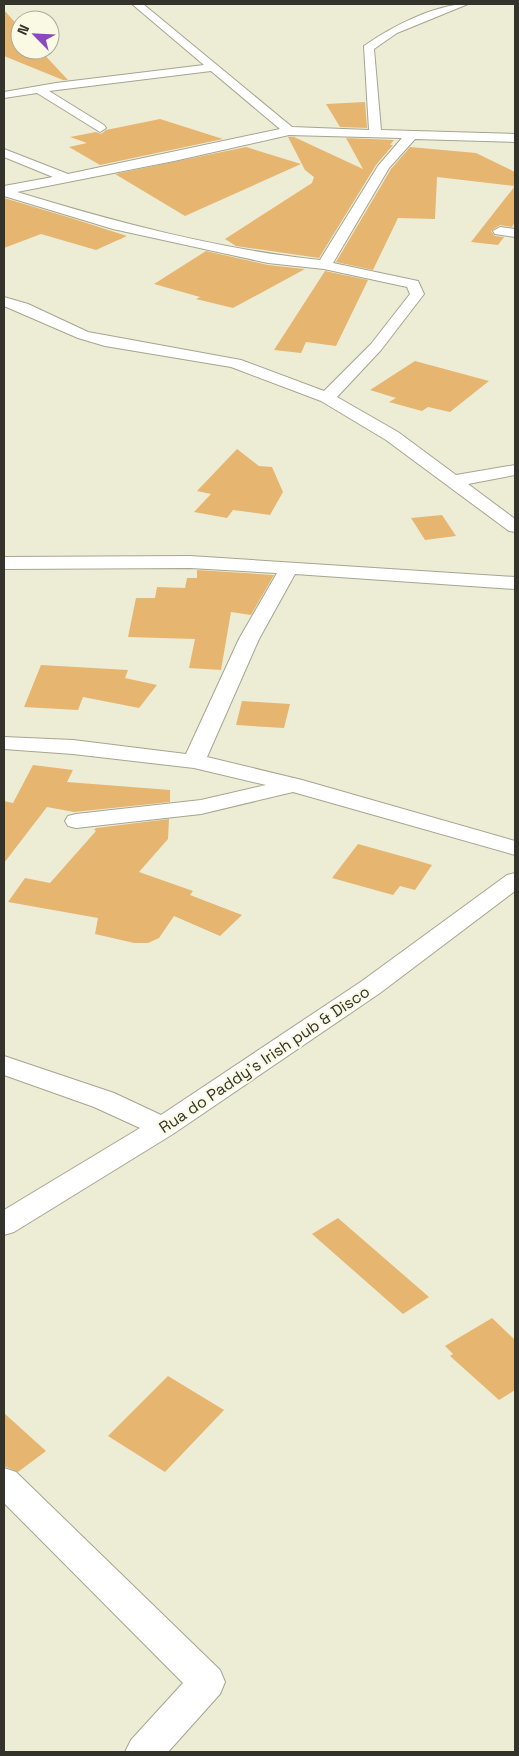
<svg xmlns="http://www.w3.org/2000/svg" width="519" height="1756" font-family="'Space Grotesk',sans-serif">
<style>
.building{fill:#e6b570}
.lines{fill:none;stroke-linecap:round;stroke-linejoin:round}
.minor-casing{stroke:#a5a590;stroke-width:2}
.minor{fill:#fff;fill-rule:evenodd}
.labels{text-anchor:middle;stroke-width:4.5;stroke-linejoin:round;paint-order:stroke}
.street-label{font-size:16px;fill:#34332b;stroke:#fafae4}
</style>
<rect width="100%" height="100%" fill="#ededd6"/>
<path class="building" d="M4 10 20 28V50H40L68 80H63L4 56Z
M365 102 367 128 340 127 326 104Z
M160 119 223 139 100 165 69 147 87 143 70 137 96 132 101 134 106 130Z
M288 137H294L363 169 346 138 394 140 390 145H393L376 165 319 258 236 246 225 239 312 183 314 177 305 170Z
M246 147 301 164 185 216 115 174Z
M410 147 476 153 515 172V222L512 227 500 225 491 231 495 236 504 237 498 245 471 242 515 186 437 177 435 219 398 218 373 270 336 262 391 169Z
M4 198 71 218 127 236 96 250 41 234 4 248Z
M206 251 268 265 305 269 233 308 196 299 200 297 154 284Z
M325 271 368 280 336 346 306 342 301 353 274 350Z
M415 361 489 381 450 412 428 407 422 411 389 402 396 398 370 390Z
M237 449 259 466 272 467 283 492 270 515 233 510 227 518 194 512 211 494 197 491Z
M442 515 456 536 425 540 411 518Z
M197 570 274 575 251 615 231 612 221 670 189 668 195 639 128 637 136 598H155L157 587 185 588 187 578H197Z
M41 665 128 670 125 678 157 685 139 708 83 697 78 710 24 707Z
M242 701 290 704 284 728 236 725Z
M33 765 73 770 67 782 170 790V802L74 812 47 807 4 863V801L13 803Z
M169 819 168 839 139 872 193 891 190 895 242 915 220 936 174 916 159 938 148 943H134L95 934 98 918 8 902 25 878 50 883 96 831 94 830 96 828Z
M358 844 419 861 432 865 415 890 400 886 393 895 332 878Z
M338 1218 429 1297 403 1314 312 1234Z
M492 1318 515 1340V1390L499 1400 450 1356 453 1354 445 1346Z
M168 1376 224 1410 165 1472 108 1436Z
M4 1413 46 1451 18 1472 4 1466Z"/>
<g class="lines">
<defs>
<path id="minor" d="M132 4H143L292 127 369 130 364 46C391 27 435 4 468 4L397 33 374 49 381 130 515 134V142L415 139 389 168 333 263 418 281 424 294 381 350 337 397 398 432 456 475 515 465V475L468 484 515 519V532L509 531 386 440 321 401 231 367 105 346 78 338 4 306V297L28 304 88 332 241 360 324 391 371 344 410 294 407 287 324 269 268 263 113 229 4 196V186L53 177 4 157V149L68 174 280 129 211 71 49 91 104 125 106 128 100 132 37 93 4 98V92L56 83 204 65ZM289 135 402 138 378 166 320 260C216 249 116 222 17 192L174 161Z
M500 227 515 229V237L495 234 493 231Z
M190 556 515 577V589L295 574 259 639 207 757 302 780 515 841V855L293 792 201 814 76 828 68 826 65 821 68 816 76 814 201 800 266 785 194 768 73 754 4 749V737L73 740 186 754 239 639 277 573 190 568 4 569V557Z
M515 873V891L380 993 173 1134 14 1232 4 1235V1210L140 1128 94 1107 4 1075V1056L114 1093 161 1115 362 981 507 875Z
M4 1468 16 1472 220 1670 225 1682 220 1694 168 1752H125L131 1740 183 1683 4 1503Z"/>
</defs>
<use href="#minor" class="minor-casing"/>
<use href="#minor" class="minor"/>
</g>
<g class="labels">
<g class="street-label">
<text transform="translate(264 1059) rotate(-34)" y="6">Rua do Paddy's Irish pub &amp; Disco</text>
</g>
</g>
<rect width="519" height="1756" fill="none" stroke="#34332b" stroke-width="10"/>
<g transform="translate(35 35) rotate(294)"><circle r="24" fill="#fafae4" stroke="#abaa9a"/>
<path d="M0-4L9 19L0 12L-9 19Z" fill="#8c49bd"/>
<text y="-8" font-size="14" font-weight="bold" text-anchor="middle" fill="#34332b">N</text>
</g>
</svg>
